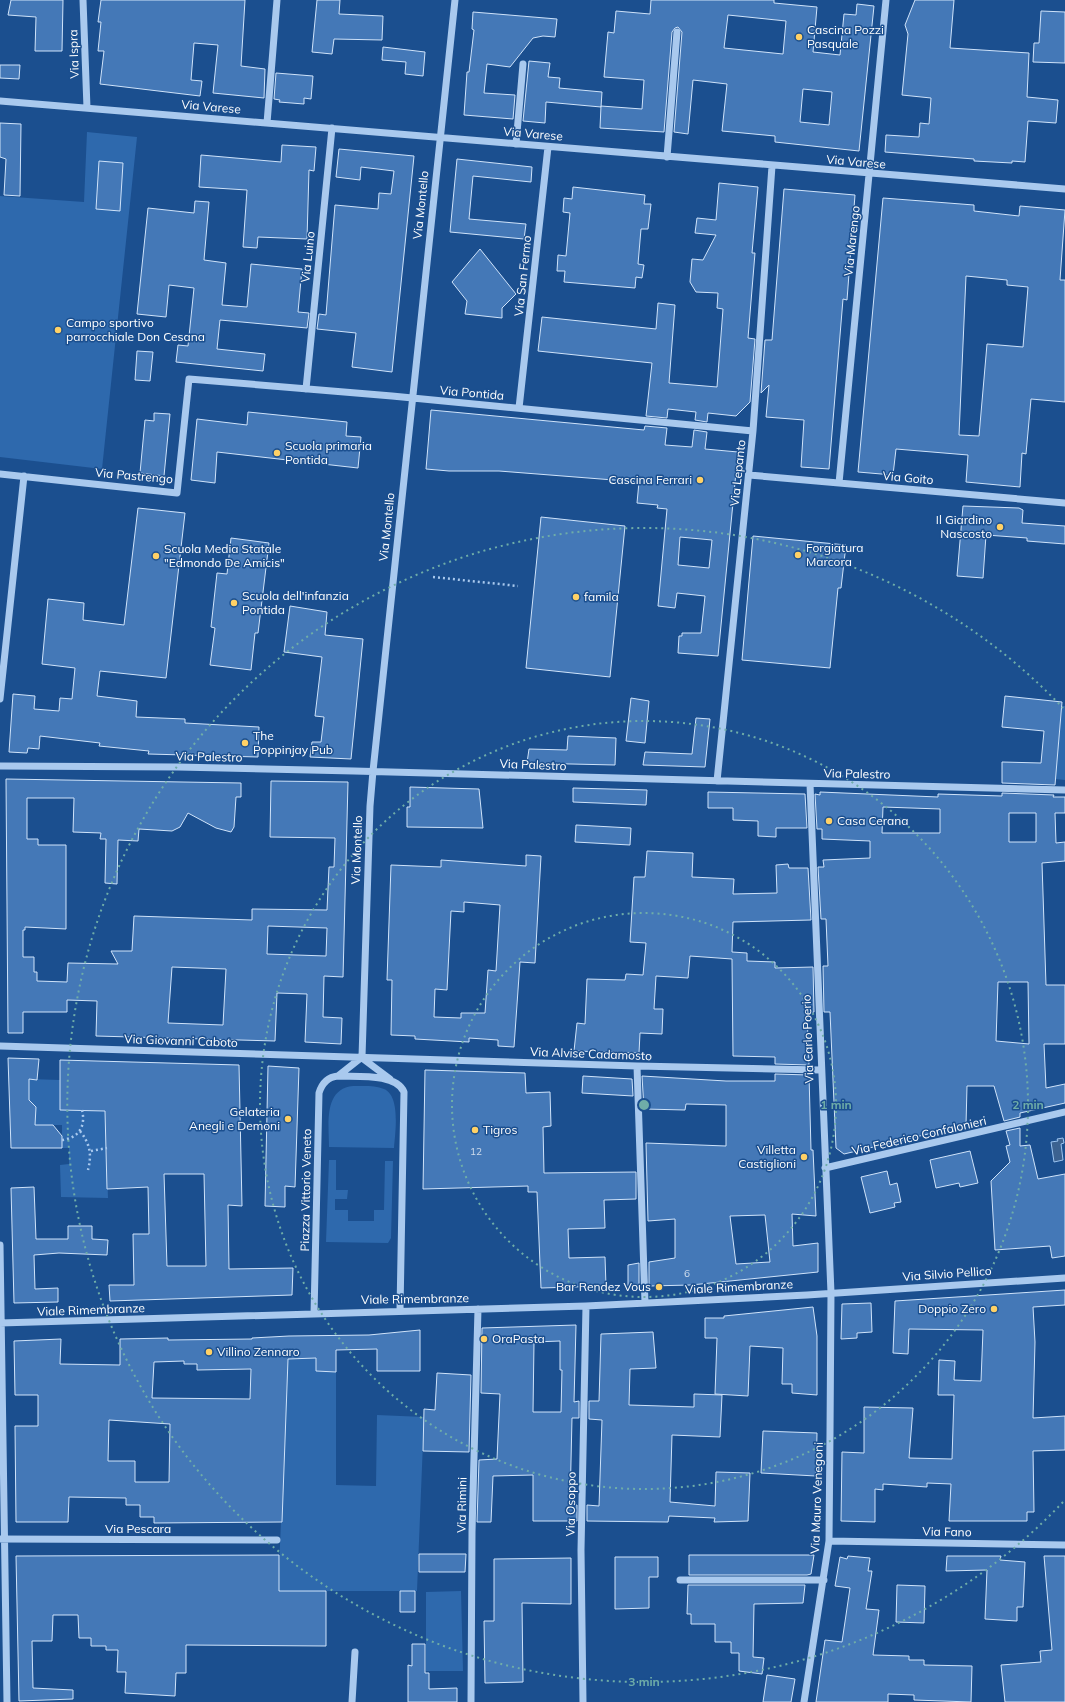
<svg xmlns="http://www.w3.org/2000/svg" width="1065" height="1702" font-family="Mulish,sans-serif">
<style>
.green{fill:#2e69ad}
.water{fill:#3c6290;stroke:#9cc4f0}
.building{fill:#4478b7;stroke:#cfe3fa;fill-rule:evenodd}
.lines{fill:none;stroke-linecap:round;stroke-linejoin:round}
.path{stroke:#a9c9ee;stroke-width:2.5;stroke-dasharray:2 3;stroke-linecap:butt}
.minor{stroke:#a9c9ee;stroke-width:7}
.ring{fill:none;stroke:#6fada8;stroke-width:2;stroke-dasharray:2 4}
.poi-dot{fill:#ffd166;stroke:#1b4f8f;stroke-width:1.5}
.labels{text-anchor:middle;stroke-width:3;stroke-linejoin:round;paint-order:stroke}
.number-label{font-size:10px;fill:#d0dded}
.poi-label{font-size:12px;fill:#fff;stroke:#1b4f8f;text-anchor:start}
.street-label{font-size:12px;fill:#fff;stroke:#1b4f8f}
.centre{fill:#6fada8;stroke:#1b4f8f;stroke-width:2}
.ring-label{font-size:12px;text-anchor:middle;font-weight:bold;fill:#6fada8;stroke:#1b4f8f;stroke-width:3;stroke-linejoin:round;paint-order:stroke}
</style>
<rect width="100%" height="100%" fill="#1b4f8f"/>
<path class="green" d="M87 132 137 137 102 469 0 457V196L84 202Z
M1062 706H1065V780L1055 779Z
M29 1079 60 1080V1110L105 1111 108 1198 61 1197 60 1165 69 1164V1148H62V1125H35L36 1107 29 1100Z
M353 1086C363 1086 375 1085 384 1089 401 1096 395 1134 394 1148L329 1147C329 1125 323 1089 353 1086Z
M329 1160H336V1190H348L347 1199H335V1210H348V1221H374V1210H384L385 1161H393L391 1238 388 1243 326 1242Z
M316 1358V1371L336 1372V1485L376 1486 377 1415 424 1417 417 1591H278L288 1359Z
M461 1591 463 1671H426V1592Z"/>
<path class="water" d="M1063 1138 1064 1143 1061 1144 1063 1160 1054 1162 1051 1142 1058 1141 1057 1139Z"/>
<path class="building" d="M11 0H63L62 51H35L36 17 8 15Z
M101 0H245L241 66 265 69 264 98 213 93 218 45 194 43 191 80 202 81 200 96 100 84 104 51H98L101 22H98Z
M317 0H340L339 14 383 16 382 40 334 39 332 54 312 52Z
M651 0H774V3L817 7 813 52 840 55 844 14 856 15 857 4 874 6 859 151 775 142V136L722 131 727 84 693 80 688 134 674 132 682 32 678 27 675 28 672 32 664 132 600 128 601 106 642 109 644 80 604 77 608 32 614 33 616 11 650 14ZM728 15 786 21 783 54 724 48ZM803 89 832 92 829 125 800 122Z
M915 0H954L950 48 1029 53 1027 97 1058 100 1056 123 1028 121 1025 162 1012 161V163L974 161V159L885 152 886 135 919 137 920 123 929 124 931 98 902 95 908 34 905 25Z
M1041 11 1065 12V63L1033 62 1034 43H1039Z
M473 12 557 19 555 37 543 36 533 38 510 67 487 64 484 93 515 95 513 119 464 115 467 72H469L474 30 472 29Z
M383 47 425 52 423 76 405 74 406 62 382 60Z
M529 61 550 63 548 77 560 78 559 88 602 92 601 107 546 102 545 123 523 121Z
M0 65H20L19 79 0 78Z
M276 73 313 76 311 99 304 98V104L279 102 280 100 274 99Z
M0 123 21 124 20 196 4 195 6 159 0 157Z
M282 145 316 147 314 171 309 170 307 239 258 237 257 248 243 247 247 190 199 187 201 155 281 162Z
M339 149 414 156 392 372 352 367 356 333 317 329 319 314 326 315 335 205 378 209 379 193 391 194 394 171 361 167 360 180 336 177Z
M457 159 532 167 531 182 473 176 469 219 526 224 524 239 450 232Z
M99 161 123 163 120 211 96 209Z
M719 183 758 187 752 253H755L748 338 755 339 750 402 736 416 708 413 707 422 695 420 696 412 668 409 667 418 646 416 652 363 538 351 542 317 656 329 658 303 675 305 669 383 717 387 723 309 717 308 718 293 696 292 690 282 692 259 703 260 716 235 695 233 697 218 716 220Z
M573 187 645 195 644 204H651L648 229H641L638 264 644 265 642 278 636 277 635 288 564 282 565 271H557L558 255 566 256 570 213 563 212 564 198 572 199Z
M784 189 855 195 847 300 843 299 829 469 801 467 804 420 766 417 769 385 761 393 765 340H772Z
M883 198 974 205V211L1019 216 1020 206 1065 210 1060 280H1065V402L1031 399 1026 454 1022 453 1020 487 966 482 968 455 896 449 893 475 858 472ZM966 276 1007 280V285L1028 287 1023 347 987 344 979 436 959 435Z
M195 201 209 202 204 260 226 263 222 305 247 307 251 264 302 269 298 312 309 313 307 328 220 320 217 349 265 354 263 371 176 362 178 345 188 346 194 288 169 285 166 317 137 314 148 208 194 213Z
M480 249 516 294 502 308V318L465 314 467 301 452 282Z
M137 351 153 352 150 381 135 380Z
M431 410 644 430 645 426 667 428 665 445 692 447 694 430 707 432 705 449 738 452 718 656 678 653 679 636H682V633H701L705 596 677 593 675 608 658 606 667 509 657 508 658 505 637 503 639 482 499 471H449L426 469ZM680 537 712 540 709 568 678 565Z
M248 412 347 422 346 436 361 437 358 468 217 452 215 483 191 480 197 419 247 425Z
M154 413 170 414 164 476 140 473 145 420 154 421Z
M963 506 1019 508 1023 510 1022 523 1065 526V544L1027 541V538L986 535 983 578 957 576Z
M138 508 185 513 166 678 100 671 97 696 137 701 136 717 185 719V723L259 727 258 757 148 754 149 751 99 746 100 743 40 736 39 749 28 748 27 753 9 752 13 694 35 696 34 709 59 711 60 698 72 699 75 668 42 664 48 599 84 603 83 620 124 625Z
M541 517 625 526 610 677 526 668Z
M753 536 846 545 841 588H838L830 668 742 660Z
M231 538 269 543 258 633H255L251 670 210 665 215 628 211 627 217 573 227 574Z
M290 606 327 612 325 635 363 639 351 759 310 757 312 742H321L324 717 315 716 322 657 284 652Z
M1005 696 1062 702 1055 785 1002 783V762L1041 763 1044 731 1002 727Z
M631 698 649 701 645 743 626 741Z
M696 718 710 719 705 767 643 765 645 752 692 754Z
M568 736 616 738 615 765 527 763 529 749 567 750Z
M6 779 241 783V797H236L234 827 231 832 216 828 188 813 180 827 172 831 139 829 138 841 118 840 117 884 105 883 106 839H100L101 833 73 832 74 798H27V839H38V845H66V929L25 927V930H23V957H34V972H37V981L67 982 68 963 118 964 111 951H132L134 916 252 920V909L327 910 329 867H334L335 838 270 837 271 781 348 782 343 977 324 976 323 1017 342 1018 341 1044 305 1042 307 994 277 993 275 1041 96 1036 97 1001 67 1000V1012H23V1033H8ZM268 926 327 928 326 956 267 954ZM172 967 226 969 223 1025 168 1023Z
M410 787 479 789 483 828 407 827V807H410Z
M573 788 647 790 646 805 573 802Z
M708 792 805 794 807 828H776V837L758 836V821L733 820V808H708Z
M820 792 938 797V794L1002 796V793L1054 795 1053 797H1065V813H1055L1056 843 1065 842V861L1042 863 1046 985H1065V1044H1044L1046 1088 1065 1084V1103L1020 1113V1117L1004 1121 994 1086H967L966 1125 844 1154 836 1148 830 1012H824L823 966H828L826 919H821L818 867H824L823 860 870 858V841L822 839V829H817L815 794 820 795ZM883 807 940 809V833H882ZM1009 813H1036V842H1009ZM998 982H1028L1029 1044 996 1041Z
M576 825 631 828 630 845 575 842Z
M647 851 693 853 692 877 734 879 733 894 777 893 776 865 788 864 789 868H808L811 920 733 922 732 952 747 953V961L775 962V968L813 967 814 1012 807 1013 809 1065 775 1064V1057L733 1056 732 959 690 956 688 978 656 976 654 1009H663L662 1034 640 1033 639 1053 574 1051 577 1023 585 1024 587 979 625 980 626 974 643 975 646 943 630 942 634 877H645Z
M526 855 541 856 535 963 520 962 514 1047 498 1046V1040L469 1038V1042L415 1039V1036L391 1035 392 980H387L391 865 441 867V860L526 866ZM464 902 500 905 496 971 488 970 485 1013H461V1018L434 1017 435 989 447 990 451 911 464 912Z
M8 1058 39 1059 37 1080 29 1079V1100L36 1107 35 1125H53L62 1136V1148H11Z
M60 1060 239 1065 242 1206 228 1205 229 1269 293 1268 292 1295 110 1301 109 1285H134L133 1234H149L148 1187 107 1189 105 1111 60 1110ZM164 1174H204L206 1266H167Z
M268 1066 299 1068 295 1187 285 1186V1207L265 1206Z
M425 1070 525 1073 526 1093 550 1092 551 1126 543 1127 544 1173 636 1172V1199L604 1200 605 1228 568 1229 569 1258 605 1257 606 1286 541 1288 537 1192H528V1186L423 1189Z
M775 1074 809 1075 811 1150H813L816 1216 792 1214 793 1246 818 1243V1272L691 1285 649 1286V1262L675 1258V1219L648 1221 646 1143 726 1146V1105L686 1104 685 1110 644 1109 642 1076 726 1081H775ZM765 1215 770 1262 736 1264 730 1216Z
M583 1076 632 1079 633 1096 582 1093Z
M1020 1128V1146L1030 1145 1038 1179 1065 1174V1256L1052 1258 1050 1246 995 1250 991 1181 1010 1162 1006 1146 1010 1145 1006 1131Z
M970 1151 978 1183 960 1187 959 1183 936 1188 930 1160Z
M887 1171 890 1185 897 1183 901 1202 894 1203 895 1207 870 1213 861 1177Z
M34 1187 36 1239H68V1226H92V1239L108 1240 107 1255 59 1253 34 1255 35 1289 58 1288V1302L14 1303 11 1188Z
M639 1263V1285L628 1286V1265Z
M1065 1290V1305L1033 1307 1035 1342 1033 1418 1065 1416V1450L1033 1451 1034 1512H1027V1521H949L951 1484 927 1483V1487L883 1484V1490L875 1489V1522L841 1521 842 1452 864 1453V1407L913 1408 909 1458 952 1459 954 1395H938L939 1360 955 1361 954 1380 981 1381 983 1330 909 1329 908 1354 893 1353 895 1301Z
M871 1303 872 1332 857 1333V1338L841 1339 842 1304Z
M813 1307 817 1336V1395L792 1393V1384H782L783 1348 750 1346 748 1396 715 1394 717 1338H705V1318H724V1316Z
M576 1325 574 1402 579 1401V1418H572L570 1504 577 1505V1521H533V1475L493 1476 491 1522H477L479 1460 497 1459 500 1394 481 1393 482 1328ZM560 1341V1370H562L561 1412H533L534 1342Z
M420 1330V1371H377V1349L336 1350V1372L316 1371V1358L288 1359 282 1522 154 1523V1517H140V1505H126V1498L69 1497 68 1522H16L15 1426H38V1395H15L14 1341 61 1339 60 1364 120 1365V1339L168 1338V1340L252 1339V1338L289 1336 369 1335ZM184 1361V1364H197V1370L251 1369 250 1399 152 1398 154 1362ZM109 1420 170 1424 169 1482H135V1461H108Z
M653 1332 656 1368 630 1369 629 1405 694 1407V1394L722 1395 720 1437 672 1435 670 1502 715 1506 716 1472 750 1473 748 1521 714 1522 715 1518 669 1516 668 1522 587 1521V1505L599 1506 602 1420 589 1419V1401H599L601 1334Z
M437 1373 471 1375 469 1452 423 1451 424 1409 435 1410Z
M763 1431 817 1433 816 1476 761 1473Z
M419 1554H466L465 1572H419Z
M279 1555V1591H326V1646L186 1645V1673H176L175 1696 125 1693 126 1672H117L118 1650H106V1646H91V1638H79L78 1615H53L52 1641H32L33 1688 73 1690V1699L19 1701 16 1556Z
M689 1555H814L811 1574 807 1575H689Z
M848 1556 870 1558 868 1571H872L866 1609 879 1610 873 1655 909 1656V1660H924V1665L972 1666 971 1702 914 1700V1695L888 1694V1702H816L825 1640 842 1642 850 1588 835 1586 840 1557 847 1559Z
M947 1556H1001L1000 1560 1025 1562 1023 1607H1017V1621L985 1619 987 1570 946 1571Z
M1044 1556H1065V1702H1005L1001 1665 1041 1662 1040 1651 1052 1650Z
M615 1557H658V1577H649V1608L615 1609Z
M571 1558V1604L522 1603 523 1682 485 1683 484 1621H494V1559Z
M688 1585H805L803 1603 754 1604 753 1657 764 1658 762 1674 739 1671V1653H731V1642H715V1624H691V1614H687Z
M897 1585 925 1586 924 1623 896 1622Z
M400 1591H415V1612H400Z
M412 1644H425V1673H429V1689L457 1688V1702H408V1665L412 1666Z
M767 1675 795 1679 791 1702H763Z"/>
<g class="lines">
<path class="path" d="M433 577 518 586
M80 1131C90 1144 92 1154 88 1170
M62 1140C79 1138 86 1126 82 1110
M91 1151 107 1148"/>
<path class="minor" d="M83 0 87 108
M0 101 1065 189
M267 123 277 0
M516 144 523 64
M667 157 677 32
M306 389 332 128
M519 408 548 147
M0 474 177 493 189 379 392 396 753 431
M749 475 1065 503
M839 483 886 0
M0 699 24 476
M0 766 178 767 354 771 1065 790
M717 781 753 431 772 166
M0 1046 637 1066 820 1070
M362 1057 370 806 373 771 455 0
M362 1058 390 1079
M637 1066 645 1303
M338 1076 362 1057
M825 1168 1065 1112
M0 1245 7 1702
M314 1314 319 1093C322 1083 328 1077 338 1076 357 1077 396 1073 404 1092L400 1310
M0 1323 586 1306 807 1295 1065 1278
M0 1539 277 1540
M829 1541 1065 1545
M680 1580H824
M352 1702 355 1652
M471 1702 472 1532 478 1309
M583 1702 581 1550 586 1306
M804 1702 829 1541 830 1433 831 1293 810 784"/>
</g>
<g class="ring">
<circle cx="644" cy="1105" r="192"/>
<circle cx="644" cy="1105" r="384"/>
<path d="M1063 1502A577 577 0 1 1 1063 708"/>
</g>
<g class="poi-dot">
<circle cx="799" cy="37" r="4"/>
<circle cx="58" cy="330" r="4"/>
<circle cx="277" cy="453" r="4"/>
<circle cx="700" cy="480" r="4"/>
<circle cx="1000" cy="527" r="4"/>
<circle cx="798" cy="555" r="4"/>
<circle cx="156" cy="556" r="4"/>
<circle cx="576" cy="597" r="4"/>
<circle cx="234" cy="603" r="4"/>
<circle cx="245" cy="743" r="4"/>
<circle cx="829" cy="821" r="4"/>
<circle cx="288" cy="1119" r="4"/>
<circle cx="475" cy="1130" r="4"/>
<circle cx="804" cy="1157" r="4"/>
<circle cx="659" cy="1287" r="4"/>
<circle cx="994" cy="1309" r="4"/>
<circle cx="484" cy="1339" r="4"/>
<circle cx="209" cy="1352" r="4"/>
</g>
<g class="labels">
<g class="number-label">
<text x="476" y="1155">12</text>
<text x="687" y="1277">6</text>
</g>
<g class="poi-label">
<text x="807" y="34">Cascina Pozzi<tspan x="807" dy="14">Pasquale</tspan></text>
<text x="66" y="327">Campo sportivo<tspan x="66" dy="14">parrocchiale Don Cesana</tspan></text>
<text x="285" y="450">Scuola primaria<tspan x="285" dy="14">Pontida</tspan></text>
<text x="692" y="484" text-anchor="end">Cascina Ferrari</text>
<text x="992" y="524" text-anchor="end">Il Giardino<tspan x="992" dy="14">Nascosto</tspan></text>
<text x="806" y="552">Forgiatura<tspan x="806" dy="14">Marcora</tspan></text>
<text x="164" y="553">Scuola Media Statale<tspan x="164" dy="14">"Edmondo De Amicis"</tspan></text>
<text x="242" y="600">Scuola dell'infanzia<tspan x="242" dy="14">Pontida</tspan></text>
<text x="584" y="601">famila</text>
<text x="253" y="740">The<tspan x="253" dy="14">Poppinjay Pub</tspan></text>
<text x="837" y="825">Casa Cerana</text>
<text x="280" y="1116" text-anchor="end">Gelateria<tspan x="280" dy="14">Anegli e Demoni</tspan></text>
<text x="483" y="1134">Tigros</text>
<text x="796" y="1154" text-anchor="end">Villetta<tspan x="796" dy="14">Castiglioni</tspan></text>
<text x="651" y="1291" text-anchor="end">Bar Rendez Vous</text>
<text x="986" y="1313" text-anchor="end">Doppio Zero</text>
<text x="492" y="1343">OraPasta</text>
<text x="217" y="1356">Villino Zennaro</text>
</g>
<g class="street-label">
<text transform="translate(74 54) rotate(-92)" y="4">Via Ispra</text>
<text transform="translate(211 107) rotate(5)" y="4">Via Varese</text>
<text transform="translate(533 134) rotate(5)" y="4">Via Varese</text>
<text transform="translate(856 162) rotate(5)" y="4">Via Varese</text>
<text transform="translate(421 205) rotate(-84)" y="4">Via Montello</text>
<text transform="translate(852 241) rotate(-84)" y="4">Via Marengo</text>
<text transform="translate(308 257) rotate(-84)" y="4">Via Luino</text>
<text transform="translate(523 276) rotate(-84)" y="4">Via San Fermo</text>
<text transform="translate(472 393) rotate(5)" y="4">Via Pontida</text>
<text transform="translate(738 473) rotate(-84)" y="4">Via Lepanto</text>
<text transform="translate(134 476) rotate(5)" y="4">Via Pastrengo</text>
<text transform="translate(908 478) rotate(5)" y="4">Via Goito</text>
<text transform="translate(387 527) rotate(-84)" y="4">Via Montello</text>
<text transform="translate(209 757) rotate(1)" y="4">Via Palestro</text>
<text transform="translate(533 765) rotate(2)" y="4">Via Palestro</text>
<text transform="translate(857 774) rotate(1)" y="4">Via Palestro</text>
<text transform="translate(357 850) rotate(-88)" y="4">Via Montello</text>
<text transform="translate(808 1039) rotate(-92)" y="4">Via Carlo Poerio</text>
<text transform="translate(181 1041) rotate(2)" y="4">Via Giovanni Caboto</text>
<text transform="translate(591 1054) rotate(2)" y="4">Via Alvise Cadamosto</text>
<text transform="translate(919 1136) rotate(-13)" y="4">Via Federico Confalonieri</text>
<text transform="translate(306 1190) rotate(-89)" y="4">Piazza Vittorio Veneto</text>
<text transform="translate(947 1274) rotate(-4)" y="4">Via Silvio Pellico</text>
<text transform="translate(739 1287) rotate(-3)" y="4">Viale Rimembranze</text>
<text transform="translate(415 1299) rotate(-1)" y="4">Viale Rimembranze</text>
<text transform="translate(91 1310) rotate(-2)" y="4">Viale Rimembranze</text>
<text transform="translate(817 1498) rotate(-88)" y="4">Via Mauro Venegoni</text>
<text transform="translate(571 1504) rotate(-89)" y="4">Via Osoppo</text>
<text transform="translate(462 1505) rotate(-89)" y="4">Via Rimini</text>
<text x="138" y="1533">Via Pescara</text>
<text transform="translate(947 1532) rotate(1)" y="4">Via Fano</text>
</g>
</g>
<circle cx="644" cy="1105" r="6" class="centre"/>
<g class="ring-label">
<text x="836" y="1109">1 min</text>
<text x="1028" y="1109">2 min</text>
<text x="644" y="1686">3 min</text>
</g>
</svg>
